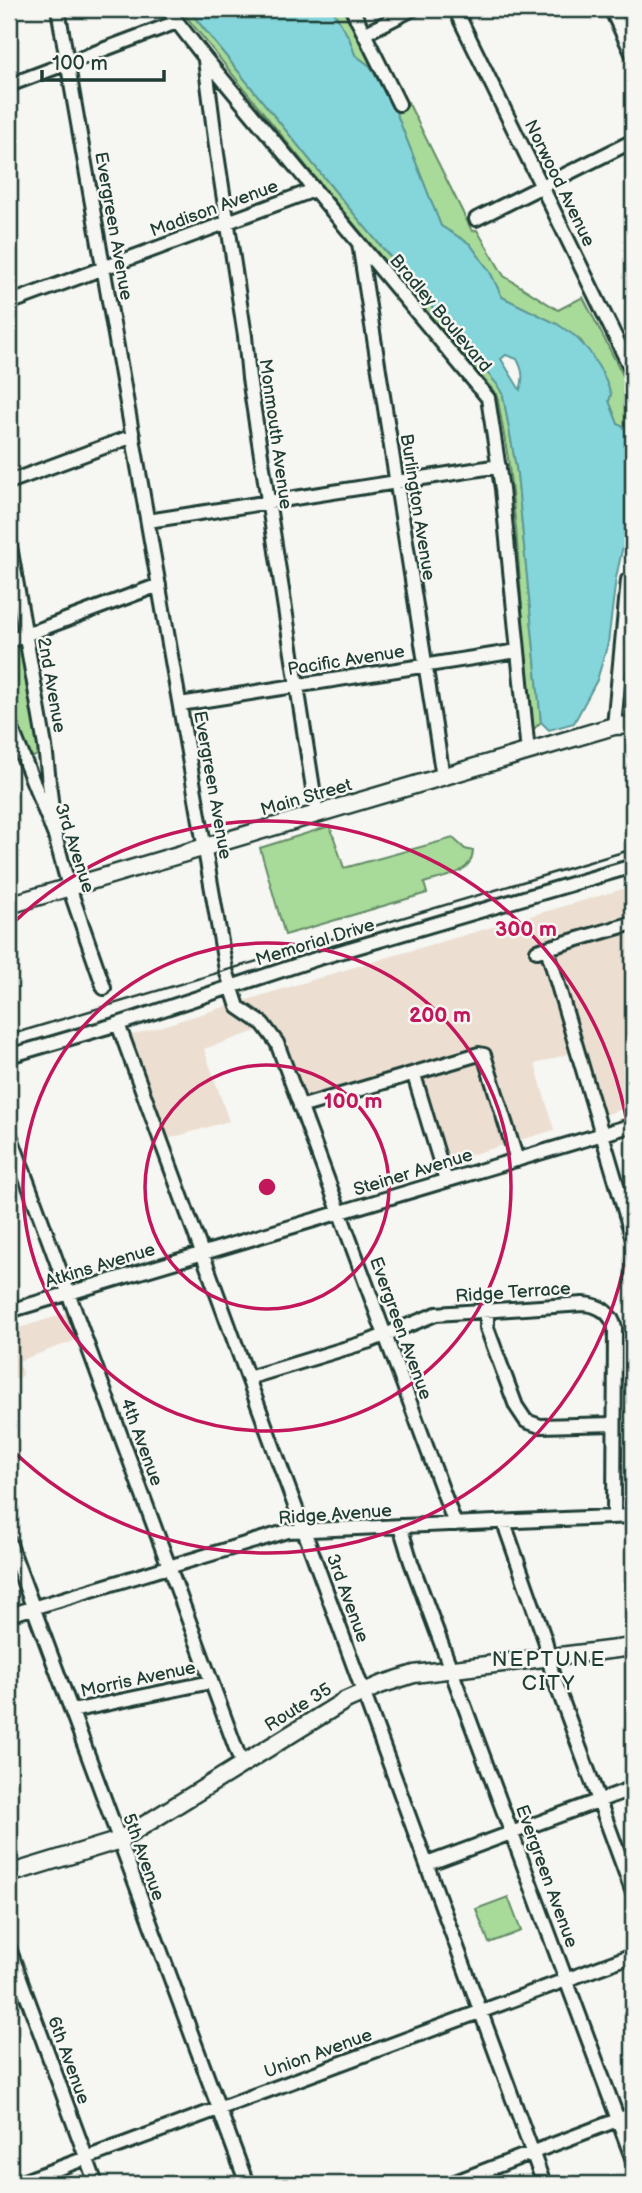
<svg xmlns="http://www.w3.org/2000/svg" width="642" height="2193" font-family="'Balsamiq Sans',sans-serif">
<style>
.built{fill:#ecdfd1}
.green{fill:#a8da9a;stroke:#648c67;stroke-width:2}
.water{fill:#85d6db;stroke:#5c9998;stroke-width:2;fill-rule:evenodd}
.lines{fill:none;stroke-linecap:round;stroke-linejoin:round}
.minor-casing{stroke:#1f3d34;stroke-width:18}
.major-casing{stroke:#1f3d34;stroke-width:21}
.minor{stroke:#f6f6f2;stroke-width:12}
.major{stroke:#f6f6f2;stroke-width:16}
.rail{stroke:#1f3d34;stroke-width:2.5}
.ring{fill:none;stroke:#c2185b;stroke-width:3.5}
.labels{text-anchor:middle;stroke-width:5;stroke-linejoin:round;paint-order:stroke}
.street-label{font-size:18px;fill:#1f3d34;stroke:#f6f6f2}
.quarter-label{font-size:21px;letter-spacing:2px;fill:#1f3d34;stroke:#f6f6f2}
.centre{fill:#c2185b;stroke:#f6f6f2;stroke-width:3.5}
.ring-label{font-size:21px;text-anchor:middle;font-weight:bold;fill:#c2185b;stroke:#f6f6f2;stroke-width:5;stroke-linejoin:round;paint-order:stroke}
</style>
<rect width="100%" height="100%" fill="#f6f6f2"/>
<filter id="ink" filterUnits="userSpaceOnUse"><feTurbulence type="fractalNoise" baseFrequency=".0143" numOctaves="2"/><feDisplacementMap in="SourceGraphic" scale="14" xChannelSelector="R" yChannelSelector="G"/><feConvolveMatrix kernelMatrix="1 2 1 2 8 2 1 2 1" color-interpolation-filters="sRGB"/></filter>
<g filter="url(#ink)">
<path class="built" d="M633 886V1106L597 1117 577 1051 535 1064 554 1130 440 1164 414 1070 302 1101 268 1027 204 1049 229 1121 164 1140 126 1037 358 966Z
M78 1310 87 1336 19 1361 23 1376 9 1381V1331Z"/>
<path class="green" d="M180 9H188L339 196 497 384 503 395 517 473 541 722 531 732 516 528 508 458 497 395 327 192Z
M332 9H348L398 106 408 102 472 231 477 230 504 276 558 310 583 297 633 395V439L631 440 626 430 618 424 609 401 611 394 603 374 581 341 557 324 502 297 490 272 470 244 441 226 395 110 370 66 355 55 349 38Z
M9 589 39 753 34 757 28 755 9 702Z
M330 826 344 868 453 838 465 849 473 851C472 875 442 877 424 883L427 893 285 935 260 848Z
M508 1897 521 1931 489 1943 476 1909Z"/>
<path class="water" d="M188 9H332L349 38 355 55 370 66 395 110 441 226 470 244 490 272 502 297 557 324 575 336 589 351 603 374 611 394 609 401 618 424 624 427 630 438 633 451 630 527 628 540 622 550 616 578 608 643 597 680 574 723 549 730 541 722 517 473 503 395 497 384 339 196ZM506 355 517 359C523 370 524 378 520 390L501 359Z"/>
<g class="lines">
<defs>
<path id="minor" d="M58 9 226 970 238 1007 263 1024 277 1043 455 1524
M167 9 205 58 488 398 502 489 528 752
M352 9 399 104
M455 9 633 373
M611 9 633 55
M364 34 413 9
M205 60 217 154 245 336 249 378 317 814
M9 85 177 22
M476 219 633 141
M359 243 443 777
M9 303 314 190
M9 482 133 436
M148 521 499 466
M9 540 45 746 55 836
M9 641 159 585
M180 704 518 651
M9 722 55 836 69 887 104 988
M614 726 628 580
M547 948 633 1239
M537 951 633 923
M118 1024 544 2184
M9 1056 118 1024 319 958 633 866
M414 1075 446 1181
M300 1107 479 1054 484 1055 517 1160
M9 1132 242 1765
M9 1311 633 1125
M487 1311V1328L516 1406 526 1421 540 1426 614 1424
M248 1378 370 1341 436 1314 583 1304C599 1305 611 1312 615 1328L614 1517
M504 1523 545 1640 552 1673 633 1893
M400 1526 411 1562 633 2160
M9 1542 247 2184
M9 1615 288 1531 633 1516
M72 1711 211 1682
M427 1864 633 1788
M9 1948 96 2184
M16 2184 633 1955
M450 2184 633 2114"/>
<path id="major" d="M9 905 614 726 633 725
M9 1874 120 1840 346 1700 380 1685 414 1674 633 1647"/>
</defs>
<use href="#minor" class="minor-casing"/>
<use href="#major" class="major-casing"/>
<use href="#minor" class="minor"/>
<use href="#major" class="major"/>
<path class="rail" d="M9 1035 633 849"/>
</g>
</g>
<g class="ring">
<circle cx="267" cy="1187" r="122"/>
<circle cx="267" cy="1187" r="244"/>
<path d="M10 926A366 366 0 1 1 10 1448"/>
</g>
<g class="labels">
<g class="street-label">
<text transform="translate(560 183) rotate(64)" y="6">Norwood Avenue</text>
<text transform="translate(214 208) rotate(-20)" y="6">Madison Avenue</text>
<text transform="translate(114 226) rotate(80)" y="6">Evergreen Avenue</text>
<text transform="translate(441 313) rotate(50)" y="6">Bradley Boulevard</text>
<text transform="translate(276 434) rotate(82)" y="6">Monmouth Avenue</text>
<text transform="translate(418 507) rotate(81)" y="6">Burlington Avenue</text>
<text transform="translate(346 660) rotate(-9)" y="6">Pacific Avenue</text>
<text transform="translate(52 685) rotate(80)" y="6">2nd Avenue</text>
<text transform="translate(213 785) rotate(80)" y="6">Evergreen Avenue</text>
<text transform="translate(306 797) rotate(-16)" y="6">Main Street</text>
<text transform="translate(75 848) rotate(72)" y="6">3rd Avenue</text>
<text transform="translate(315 942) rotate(-17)" y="6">Memorial Drive</text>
<text transform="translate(413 1172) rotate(-17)" y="6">Steiner Avenue</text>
<text transform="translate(100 1265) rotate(-17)" y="6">Atkins Avenue</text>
<text transform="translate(513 1292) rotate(-4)" y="6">Ridge Terrace</text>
<text transform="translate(401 1328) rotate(70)" y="6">Evergreen Avenue</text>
<text transform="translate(142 1442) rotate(70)" y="6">4th Avenue</text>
<text transform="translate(335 1514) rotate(-4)" y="6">Ridge Avenue</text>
<text transform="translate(348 1598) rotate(70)" y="6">3rd Avenue</text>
<text transform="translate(138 1679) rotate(-12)" y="6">Morris Avenue</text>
<text transform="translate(298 1707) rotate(-32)" y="6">Route 35</text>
<text transform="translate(144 1857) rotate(70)" y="6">5th Avenue</text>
<text transform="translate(547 1876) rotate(70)" y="6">Evergreen Avenue</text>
<text transform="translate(318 2053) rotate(-20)" y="6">Union Avenue</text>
<text transform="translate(69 2060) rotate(70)" y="6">6th Avenue</text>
</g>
<g class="quarter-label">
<text x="549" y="1666">NEPTUNE<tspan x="549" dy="24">CITY</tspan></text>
</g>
</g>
<circle cx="267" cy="1187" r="10" class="centre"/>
<g class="ring-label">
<text x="526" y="936">300 m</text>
<text x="440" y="1022">200 m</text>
<text x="353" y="1108">100 m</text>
</g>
<rect width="642" height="2193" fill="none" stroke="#f6f6f2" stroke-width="35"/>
<rect x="18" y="18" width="607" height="2158" fill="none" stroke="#1f3d34" stroke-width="2.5" filter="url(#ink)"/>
<path d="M42 70v10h122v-10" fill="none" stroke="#1f3d34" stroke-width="3.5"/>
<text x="52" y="70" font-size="21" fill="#1f3d34" stroke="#f6f6f2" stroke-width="5" paint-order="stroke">100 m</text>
</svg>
